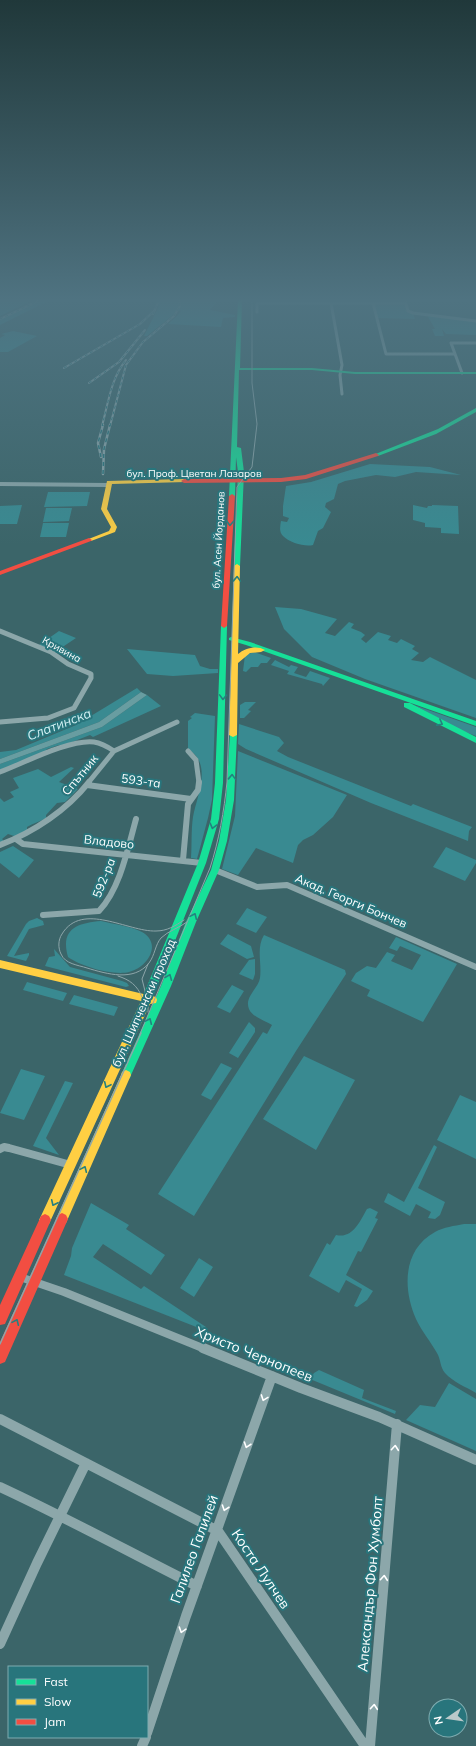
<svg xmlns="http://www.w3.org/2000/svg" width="476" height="1746" font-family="Mulish,sans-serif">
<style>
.green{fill:#398a91}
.water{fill:#689da1}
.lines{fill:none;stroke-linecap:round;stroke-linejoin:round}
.street-far5{stroke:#8ca7aa;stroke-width:3}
.street-far4{stroke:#8ca7aa;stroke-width:4}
.street-far3{stroke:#8ca7aa;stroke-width:5}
.street-far2{stroke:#8ca7aa;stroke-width:6}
.street-far1{stroke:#8ca7aa;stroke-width:8}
.street{stroke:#8ca7aa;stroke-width:10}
.fast{fill:#16e098;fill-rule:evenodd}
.slow{fill:#ffcf43;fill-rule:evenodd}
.jam{fill:#f24e42;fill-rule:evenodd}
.tram-far1{stroke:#8da6aa;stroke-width:1}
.tram{stroke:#8da6aa;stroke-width:1.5}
.rail-far1-casing{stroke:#8da6aa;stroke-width:2}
.rail-casing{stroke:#8da6aa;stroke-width:2.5}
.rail-far1{stroke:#28757c;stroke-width:1;stroke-dasharray:3;stroke-linecap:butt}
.rail{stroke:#28757c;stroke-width:1.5;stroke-dasharray:4;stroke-linecap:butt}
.oneway{stroke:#26807f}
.oneway2{stroke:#fff}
.labels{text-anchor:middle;stroke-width:4;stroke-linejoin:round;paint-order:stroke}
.far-street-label{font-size:10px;fill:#fff;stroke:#28757c}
.street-label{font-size:12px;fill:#fff;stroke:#28757c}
.water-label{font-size:13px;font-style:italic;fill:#d4f1f4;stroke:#28757c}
.near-street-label{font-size:14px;fill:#fff;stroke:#28757c}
</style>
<rect width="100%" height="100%" fill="#3b6569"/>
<path class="green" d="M0 300H33L0 316Z
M41 300H50L0 325V320Z
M148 300H222L223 302 217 301 210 310 235 315V317L223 318 221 327 168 324 177 316 181 311 177 310 173 315 147 336H144L159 306 156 302Z
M373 303H406L408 311 413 313 415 319 376 318Z
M429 315 476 321V335L446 334 442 329 444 336H435L432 329H438H435L428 317Z
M13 331 37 336 8 352H0V338L5 335 1 334Z
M370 464 430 467 461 475 416 472 395 477 376 475 345 481 338 484 334 499 326 503 325 507 331 512 323 528 318 531 313 545C305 547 290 543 283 536 279 532 280 527 281 521L287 522 289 518 283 516V506L286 486 311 482Z
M48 492H90L87 506 44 507Z
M22 505 17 524H0V506Z
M413 505 427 508 428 506H432V505L458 506 459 534 441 533V528L425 527V523L413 520Z
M46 508H72L69 521 43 522Z
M43 523H69L66 537H40Z
M275 607 301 609 337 619 325 633 335 636 349 622 354 624 351 628 361 632 365 635 361 639 366 643 378 632 391 636 388 640 397 643 401 639 415 646 412 649 419 653 411 660 423 662 430 657 476 680V718L365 679 312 657 284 629Z
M59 631 76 638 55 652 39 645Z
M127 649 195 655 200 666 210 669H218V673L173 676 147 674Z
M254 652 271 658 267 663H261L258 667H251L246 672 243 671 245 655Z
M275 660 289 667 291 665 298 667 294 673 306 677 310 671 330 678 323 686 322 684 287 674 289 671 271 665Z
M137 688 141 692 99 722 0 759V752L16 750 76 725Z
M269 693 244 718H240V705L245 702H256L248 710 251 711Z
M147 695 161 706 93 737 90 735 62 746 59 745 47 749 45 752 0 770V764L102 727Z
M414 705 476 727V736L460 730Z
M195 713 215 716 212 800 208 818 197 859 191 858C192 845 191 830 193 817 197 795 213 764 188 749V721L192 718 190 717Z
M239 724 279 737 284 743 277 751 288 757 411 806 413 804 472 827 469 831 468 841 371 803 246 749 238 744Z
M238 751 347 795 333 817 313 835 303 840 298 845 293 863 256 848 238 875 222 869 235 816Z
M71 767 74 768 59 782 78 789 65 802 57 803 46 815V818C40 822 33 823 27 827V831L17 837 8 834 2 839 5 842 0 844V798L4 802 14 797 10 792 19 788 13 778 38 769 51 777Z
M13 846 34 860 19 878 0 863V852Z
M446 847 476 860V863L465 881 433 867Z
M247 908 267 917 256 933 236 924Z
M37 918 43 921 44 925 29 929 14 956 29 953V955L26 961 7 956 26 924 29 921Z
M101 921C113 924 131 926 142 932 163 944 147 968 129 972 113 976 80 966 68 957 60 929 77 923 101 921Z
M228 934 251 946 254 957 247 959 220 944Z
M264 935 345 970 346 974 296 1051 194 1216 158 1194 263 1032 267 1034 272 1025C266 1021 252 1017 249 1009 244 997 258 989 260 978 262 963 256 948 264 935Z
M396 937 457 964 423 1022 367 996 370 990 351 981 356 973 367 966 376 968 387 952 395 955 391 961 412 970 421 955 400 946 397 951 389 948Z
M54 949 70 967 122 981 127 983 129 986 126 987 45 966 49 957 55 956Z
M255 959V974L253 980 239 974 249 960Z
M27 982 67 993 63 1001 23 990Z
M232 985 244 991 230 1013 217 1007Z
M74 995 118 1007 114 1016 69 1004Z
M249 1022 255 1028V1032L238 1058 229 1053Z
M304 1056 355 1080 316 1150 263 1119Z
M221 1063 232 1068 211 1100 201 1095Z
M21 1069 45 1076 24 1120 0 1113Z
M65 1081 73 1083 46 1138 59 1155 33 1146Z
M460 1095 476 1102V1159L437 1140Z
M434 1145 437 1147 418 1188 445 1202 440 1215 435 1219 428 1218 431 1212 416 1204 410 1216 384 1202 388 1193 404 1202Z
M91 1203 129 1225 126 1229 165 1255 151 1275 103 1244 93 1257 141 1289 144 1286 206 1327 204 1330 64 1275 71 1256 72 1248Z
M370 1208 378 1212 375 1218 378 1219 361 1252 358 1251 346 1275 373 1291 367 1300 357 1307 354 1306 362 1289 346 1280 339 1293 309 1276 327 1243 330 1245 336 1235C353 1239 360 1221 367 1209Z
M464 1224H476V1393C466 1387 453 1382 445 1373 440 1367 441 1360 437 1353 431 1342 422 1332 416 1319 403 1290 402 1250 435 1232 444 1227 454 1226 464 1224Z
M199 1258 213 1267 194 1297 180 1288Z
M319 1370 364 1390 362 1398 396 1411 395 1414 310 1379 314 1373Z
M449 1383 476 1399V1451L406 1420 420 1405 435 1407Z"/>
<path class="water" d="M141 692 147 695 102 727 0 764V759L99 722Z"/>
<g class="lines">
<path class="street-far5" d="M405 300 408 311 413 313 476 321
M331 303 342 365 340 375 342 394
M373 303 386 354H455
M257 312V303H406
M462 373 451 343H476"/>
<path class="street-far4" d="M0 484 108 485"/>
<path class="street-far3" d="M0 631 51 652 68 664 91 674V678L74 708 48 718 0 722
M188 751 196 760 199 783
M0 772C24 763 70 739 94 742 101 743 108 747 114 751
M88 783 114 751 177 722"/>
<path class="street-far2" d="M87 785 191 799
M16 839 23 844 202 863
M0 845C34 832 67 810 89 782
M183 860 188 804 198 790 199 782
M215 870 257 887 287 885 476 967
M43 915 99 911C120 889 128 848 136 819"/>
<path class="street-far1" d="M0 1149 4 1147 9 1148 71 1165
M20 1277 64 1292 205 1349"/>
<path class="street" d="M203 1348 301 1388 379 1417 476 1460
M0 1419 218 1531 365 1746
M0 1487C67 1518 131 1553 197 1586
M0 1644 37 1563 86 1463
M147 1733 186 1616 272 1376
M142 1746 146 1737
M370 1746 397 1424"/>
<path class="fast" d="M238 300H242L240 368H312L355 372H476V374H355L312 370H239L237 447 241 448 244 472 240 566 237 568 234 566 238 472 236 457 235 496 232 498 229 496Z
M476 408V412L436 434 378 456 373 455 438 429Z
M224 624 227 626 223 783 219 819 206 863 151 1001 150 1004 146 1005 142 1004 141 1001 198 863 211 819 215 783 221 626Z
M231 637 250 642 476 721V726L246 645 229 640V638Z
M404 703H410L476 737V743L404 707Z
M230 733H236L237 735 234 800 227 841 219 870 196 922 171 986 131 1075 130 1078 126 1080 122 1078 121 1075 161 986 186 922 211 870 219 841 226 800Z"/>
<path class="slow" d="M184 479 186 480V482L112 484 107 509 117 527 115 532 91 541 86 540 109 531 111 527 101 509 107 481Z
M237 564 240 566 238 654C245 648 257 645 265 650L261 652 250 653 238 663 237 735 233 737 229 735 234 566Z
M0 960 152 996 156 997 157 1000 156 1003 150 1004 49 1224 45 1226 41 1224 39 1220 41 1216 141 1001 0 968Z
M126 1070 130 1072 131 1075 66 1223 62 1225 58 1223 56 1219 58 1215 121 1075 122 1072Z"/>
<path class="jam" d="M376 453 379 455 378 456 306 479 281 482 184 483 181 481 184 479 281 478 305 475Z
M232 494 235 496 227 626 224 628 221 626 229 496Z
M89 538 92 540 91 541 0 575V571Z
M62 1213 66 1215 68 1219 5 1362 0 1364V1342L58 1215Z
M45 1214 49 1216 51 1220 5 1324 0 1325V1305L41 1216Z"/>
<path class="tram-far1" d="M184 920C175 926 167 931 156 931 128 932 82 901 62 934 58 940 58 948 61 954 65 964 78 965 87 968 107 974 134 982 149 963 155 955 155 945 161 938 168 931 179 928 187 922
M148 964 142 979 148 1003V1012
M118 976C130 980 137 985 142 997
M140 1034 210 868C219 840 224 811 227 782L237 487 252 467 257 424 252 383V300"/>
<path class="tram" d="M0 1344 141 1033"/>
<defs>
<path id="rail-far1" d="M153 314 159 300
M0 319 40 300
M64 368 140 324 155 310
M89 383 119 362 145 330
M102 426C108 404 111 378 126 360
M110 426 126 365 143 342 174 316 180 306 179 300"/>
<path id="rail" d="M101 457 98 443 103 425
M103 474 104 449 110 425"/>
</defs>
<use href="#rail-far1" class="rail-far1-casing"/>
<use href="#rail" class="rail-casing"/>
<use href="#rail-far1" class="rail-far1"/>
<use href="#rail" class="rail"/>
</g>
<defs><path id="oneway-chevron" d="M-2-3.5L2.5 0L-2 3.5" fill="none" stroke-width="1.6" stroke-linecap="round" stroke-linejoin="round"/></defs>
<g class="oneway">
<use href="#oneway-chevron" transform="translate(230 523) rotate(93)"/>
<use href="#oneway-chevron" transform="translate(237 579) rotate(-88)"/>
<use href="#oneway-chevron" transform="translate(223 697) rotate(92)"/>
<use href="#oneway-chevron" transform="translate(440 723) rotate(28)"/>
<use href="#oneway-chevron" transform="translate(232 777) rotate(-88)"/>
<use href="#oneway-chevron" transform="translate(213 826) rotate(105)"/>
<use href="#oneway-chevron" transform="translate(194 916) rotate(-66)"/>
<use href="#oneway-chevron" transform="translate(169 977) rotate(-68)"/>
<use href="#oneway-chevron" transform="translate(149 1021) rotate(-66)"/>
<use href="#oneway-chevron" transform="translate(107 1085) rotate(115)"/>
<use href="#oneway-chevron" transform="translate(84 1169) rotate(-66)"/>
<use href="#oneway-chevron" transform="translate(54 1203) rotate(115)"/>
<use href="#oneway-chevron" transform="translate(16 1322) rotate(-66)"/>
</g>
<g class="oneway2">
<use href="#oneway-chevron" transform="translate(264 1398) rotate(110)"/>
<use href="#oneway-chevron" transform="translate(247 1445) rotate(109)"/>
<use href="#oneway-chevron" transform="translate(395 1448) rotate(-85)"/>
<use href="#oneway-chevron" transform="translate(225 1508) rotate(109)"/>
<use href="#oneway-chevron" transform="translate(384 1578) rotate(-85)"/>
<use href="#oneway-chevron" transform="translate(182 1630) rotate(108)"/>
<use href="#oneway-chevron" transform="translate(374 1707) rotate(-85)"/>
</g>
<linearGradient id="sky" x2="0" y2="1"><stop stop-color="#20383a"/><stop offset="0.55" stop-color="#4f7381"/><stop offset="1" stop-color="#4f7381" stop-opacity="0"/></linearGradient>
<rect width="476" height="545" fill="url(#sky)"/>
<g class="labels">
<g class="far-street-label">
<text x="194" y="477">бул. Проф. Цветан Лазаров</text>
<text transform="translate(218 540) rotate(-87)" y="4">бул. Асен Йорданов</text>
<text transform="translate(62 649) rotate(29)" y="4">Кривина</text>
</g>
<g class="street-label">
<text transform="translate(80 775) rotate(-50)" y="4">Спътник</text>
<text transform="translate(141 781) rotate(8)" y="4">593-та</text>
<text transform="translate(109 842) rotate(6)" y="4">Владово</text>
<text transform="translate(104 878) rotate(-68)" y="4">592-ра</text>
<text transform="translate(351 901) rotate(23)" y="4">Акад. Георги Бончев</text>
<text transform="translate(144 1003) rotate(-66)" y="4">бул. Шипченски проход</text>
</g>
<g class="water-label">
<text transform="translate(59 724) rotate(-21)" y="5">Слатинска</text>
</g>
<g class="near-street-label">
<text transform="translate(254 1354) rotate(22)" y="5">Христо Чернопеев</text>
<text transform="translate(194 1549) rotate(-70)" y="5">Галилео Галилей</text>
<text transform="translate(261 1569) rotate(56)" y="5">Коста Лулчев</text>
<text transform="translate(370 1584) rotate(-85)" y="5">Александър Фон Хумболт</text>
</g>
</g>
<rect x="8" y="1666" width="140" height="72" fill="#28757c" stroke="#7eacb0"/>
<rect x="16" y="1679" width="20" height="6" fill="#16e098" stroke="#7eacb0"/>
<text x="44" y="1686" font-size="12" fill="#ffffff">Fast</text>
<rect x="16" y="1699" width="20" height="6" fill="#ffcf43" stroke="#7eacb0"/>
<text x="44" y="1706" font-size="12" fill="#ffffff">Slow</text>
<rect x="16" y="1719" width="20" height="6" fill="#f24e42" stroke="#7eacb0"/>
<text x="44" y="1726" font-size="12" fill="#ffffff">Jam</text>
<g transform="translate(448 1718) rotate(257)"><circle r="19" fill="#28757c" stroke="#7eacb0"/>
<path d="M0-3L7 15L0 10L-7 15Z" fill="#bac9ca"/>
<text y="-6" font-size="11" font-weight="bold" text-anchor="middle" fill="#ffffff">N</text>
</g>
</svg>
